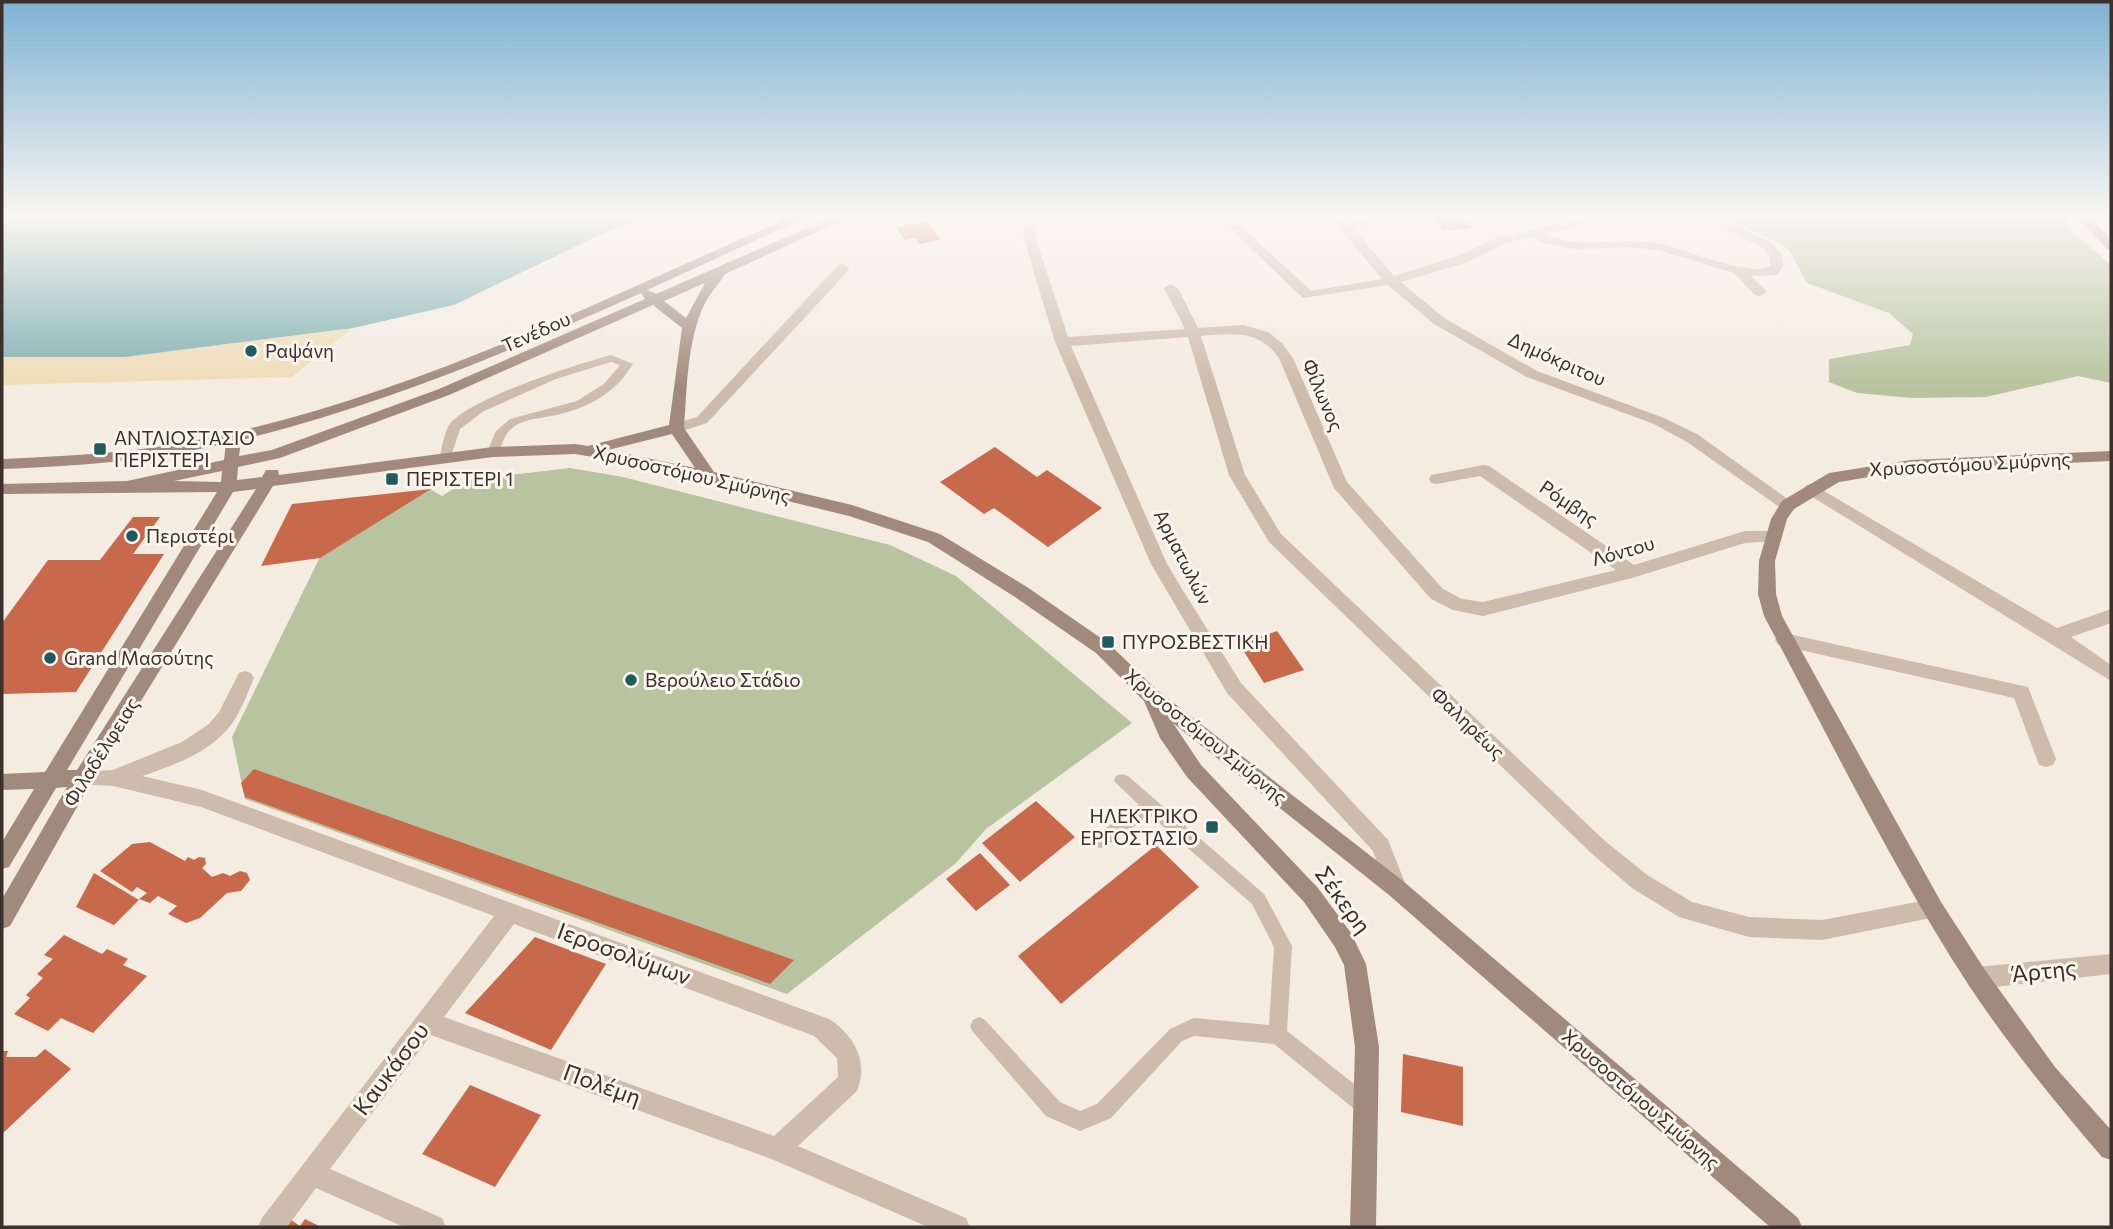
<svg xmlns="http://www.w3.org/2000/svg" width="2113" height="1229" font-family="Commissioner,sans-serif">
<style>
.green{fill:#b8c4a0}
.sand{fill:#efdcb8}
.water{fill:#7fb0b2}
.building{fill:#c8694b}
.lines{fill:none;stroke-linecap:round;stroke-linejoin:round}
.lane{fill:#cdbbac;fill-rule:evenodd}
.street{fill:#cdbbac;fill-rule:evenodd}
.secondary{fill:#a18a7d;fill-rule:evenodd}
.poi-dot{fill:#1f5a5e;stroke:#fbf5ee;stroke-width:2.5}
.labels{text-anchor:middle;stroke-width:6;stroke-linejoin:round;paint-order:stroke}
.street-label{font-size:19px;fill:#3b302b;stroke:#fbf5ee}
.poi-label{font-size:19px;fill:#3b302b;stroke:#fbf5ee;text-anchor:start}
.near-street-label{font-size:23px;fill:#3b302b;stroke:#fbf5ee}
</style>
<rect width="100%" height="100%" fill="#f4ebe1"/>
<path class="green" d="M1715 215H2062L2075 234 2111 265V383L2078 376 1986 397 1912 398 1857 393 1829 382V359L1910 345 1913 334 1889 313 1807 283 1789 250 1767 237Z
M570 468 623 477 890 545 956 576 1132 723 986 829 956 863 787 994 245 799 232 737 320 557 430 489 442 496 468 480Z"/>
<path class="sand" d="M353 328 292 377 2 385V357H125Z"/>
<path class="water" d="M2 215H653L610 230 454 305 353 328 125 357H2Z"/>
<path class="building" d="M1451 215H1461L1472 228 1443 231 1432 217Z
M928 221 940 240 919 244 916 238 904 240 896 227Z
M995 447 1037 477 1047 470 1102 508 1048 547 994 508 984 514 940 482Z
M431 489 320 558 261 566 292 504Z
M133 517H160L133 554H164L76 692 2 694V623L48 560H100Z
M1277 631 1304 670 1264 683 1239 644Z
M254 769 794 960 770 984 245 797 241 783Z
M1036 801 1075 837 1020 882 982 843Z
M150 842 185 861 188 857 194 860 199 857 205 858 206 864 202 868 212 877 223 873 230 876 240 871 247 873 250 880 241 891 227 893 200 918 186 923 168 914 177 906 158 896 150 903 139 899 147 893 137 887 132 892 100 871 132 844Z
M1156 845 1199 887 1061 1004 1018 956Z
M980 853 1010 885 976 911 946 879Z
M94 873 139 900 114 925 76 907Z
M64 935 102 954 107 949 128 959 123 965 147 976 93 1033 61 1018 48 1031 14 1014 30 998 26 995 43 978 37 974 53 959 44 955Z
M535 937 606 964 551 1050 465 1013Z
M45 1049 71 1069 2 1134V1051H8L6 1057H36Z
M1403 1054 1463 1067V1126L1401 1112Z
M470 1085 541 1115 495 1187 422 1154Z
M305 1219 321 1227H286L291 1220 300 1226Z"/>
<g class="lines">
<path class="lane" d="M611 355 633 364C615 394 585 410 551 416 537 419 521 419 510 430 503 437 502 447 497 455H489L487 452 496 431 510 419 577 401 604 384 620 365 611 362 556 379 484 411 460 429 449 462 445 463 439 459C442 449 443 437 448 427 461 401 580 363 611 355Z
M1122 774 1128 776 1264 894 1292 946 1287 1031 1372 1098 1375 1105 1372 1112 1365 1115 1358 1112 1274 1044 1194 1036 1182 1041 1111 1118 1080 1131 1046 1116 973 1032 970 1026 973 1020 979 1017 985 1020 1060 1102 1080 1111 1097 1104 1170 1029 1194 1018 1269 1025 1274 947 1252 904 1150 815 1106 846 1100 848 1094 846 1092 841 1094 836 1139 805 1114 781 1116 776Z"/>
<path class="street" d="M1027 215H1043L1037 220 1035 236 1068 337 1185 329 1164 288 1171 284 1178 288 1198 328 1243 325 1268 332 1282 343 1293 358 1347 482 1443 589 1462 599 1483 602 1616 570 1480 476 1437 484 1431 483 1429 479 1431 475 1437 474 1483 465 1489 466 1634 565 1745 531H1779L1781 535 1773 541 1745 543 1632 578 1483 616 1453 610 1431 599 1334 488 1279 358C1258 329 1233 334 1201 336L1245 475 1281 534 1605 841 1646 874 1692 902 1749 917 1822 920 1933 899 1941 902 1944 909 1941 916 1822 940 1749 937 1679 917 1632 888 1591 853 1269 542 1229 475 1188 337 1071 346 1167 564 1182 589 1241 683 1388 840 1407 888 1403 895 1396 898 1389 895 1373 851 1227 693 1151 564 1055 342 1023 236Z
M1216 215H1229L1311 291 1382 279 1329 215H1342L1348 223 1383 215H1405L1354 229 1394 276 1458 256 1498 237 1600 215H1623L1545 234C1581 252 1624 235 1662 244 1686 249 1750 278 1770 266V256L1763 248 1696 215H1712L1771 242 1782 255 1783 266 1777 275 1751 276 1767 292 1760 296 1755 295 1734 273 1658 250 1629 247 1574 249 1544 243 1532 237 1506 243 1468 262 1401 282 1444 318 1537 371 1664 418 1697 434 1796 505 1788 511 1782 509 1687 442 1654 424 1527 377 1434 324 1388 285 1303 298Z
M843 264 849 268 848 271 707 423 676 433 671 431 668 428 671 425 697 417 838 265Z
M1812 484 2057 628 2111 609V623L2071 637 2111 665V681L1806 493 1804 489 1806 485Z
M1784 633 2028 687 2056 759 2053 765 2046 767 2039 765 2014 698 1778 645 1775 640 1778 635Z
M245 671 251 673 254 678C248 692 243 706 235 719 215 751 175 765 142 776L202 790 829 1019C854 1035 869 1062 857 1091L798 1146 966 1218 970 1227H928L774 1160 431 1035 330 1169 442 1218 446 1227H404L316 1188 287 1227H258L262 1218 494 916 201 807 113 786 76 784 73 778 76 772 113 770 182 742 209 724 219 712 239 673ZM514 924 814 1036 837 1058 838 1077 774 1136 444 1017Z
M2111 954V974L1977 989 1969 986 1966 978 1969 970 1977 967Z"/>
<path class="secondary" d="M795 215H811L647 290 656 294 837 215H854L725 274C719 284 710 293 704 305 687 342 687 388 684 428L714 472 852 505 940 534 1027 587 1108 643 1157 690 1403 881 1798 1218 1802 1227H1770L1389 895 1173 723 1201 765 1318 888 1351 933 1366 964 1379 1047 1376 1227H1350L1355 1047 1344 965 1335 947 1304 902 1187 777 1160 738 1144 701 1096 653 1015 597 928 542 849 516 640 465 575 454 493 457 273 486 90 784 10 926 2 929V899L67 787 56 788 9 867 2 869V842L34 789 2 790V774L45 772 217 492 2 494V484L127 481 224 460 226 443C152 461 77 466 2 469V459C62 456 122 454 181 443 396 405 596 302 795 215ZM705 283 686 318 664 301ZM641 293 645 299 439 389 272 450 239 456 241 440C380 406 511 351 641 293ZM653 305 682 328 669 425 588 446 575 444 493 447 279 475 278 470H266L262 477 237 480 238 467 280 458 449 395ZM672 434 695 468 608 450ZM222 471 221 482 174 481ZM256 489 77 770H67L233 492Z
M2075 215H2088L2111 239V250L2107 249Z
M2111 451V461L1911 470 1839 482 1794 509 1787 519 1775 561 1776 594 1782 616 1941 902 1985 970 2055 1067 2111 1130V1160L2102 1157C2054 1101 2009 1046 1968 984 1892 867 1830 739 1764 616L1758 594 1759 561 1771 519 1782 501 1829 473 1911 460Z"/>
</g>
<linearGradient id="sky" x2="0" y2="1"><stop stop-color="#7eb2d2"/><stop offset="0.56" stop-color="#faf6f2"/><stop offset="1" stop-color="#faf6f2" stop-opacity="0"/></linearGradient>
<rect width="2113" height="387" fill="url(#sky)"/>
<g class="poi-dot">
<circle cx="251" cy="351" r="7"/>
<rect x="93" y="442" width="14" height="14" rx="3.5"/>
<rect x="385" y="472" width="14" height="14" rx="3.5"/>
<circle cx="132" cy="536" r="7"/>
<rect x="1101" y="635" width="14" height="14" rx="3.5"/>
<circle cx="50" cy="658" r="7"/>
<circle cx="631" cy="680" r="7"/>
<rect x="1205" y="820" width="14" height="14" rx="3.5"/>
</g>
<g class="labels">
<g class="street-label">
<text transform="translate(536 332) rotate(-24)" y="7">Τενέδου</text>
<text transform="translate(1557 359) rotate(24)" y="7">Δημόκριτου</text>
<text transform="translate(1323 395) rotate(67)" y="7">Φίλωνος</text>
<text transform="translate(1970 464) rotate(-3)" y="7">Χρυσοστόμου Σμύρνης</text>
<text transform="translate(692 474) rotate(13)" y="7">Χρυσοστόμου Σμύρνης</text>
<text transform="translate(1569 503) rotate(34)" y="7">Ρόμβης</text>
<text transform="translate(1623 551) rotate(-16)" y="7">Λόντου</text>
<text transform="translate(1183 557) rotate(63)" y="7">Αρματωλών</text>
<text transform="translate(1468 723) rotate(44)" y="7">Φαληρέως</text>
<text transform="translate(1206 736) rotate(39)" y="7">Χρυσοστόμου Σμύρνης</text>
<text transform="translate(101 752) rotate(-58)" y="7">Φιλαδέλφειας</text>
<text transform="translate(1641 1099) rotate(41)" y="7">Χρυσοστόμου Σμύρνης</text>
</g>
<g class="poi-label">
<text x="265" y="358">Ραψάνη</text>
<text x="114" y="445">ΑΝΤΛΙΟΣΤΑΣΙΟ<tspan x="114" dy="22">ΠΕΡΙΣΤΕΡΙ</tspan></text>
<text x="406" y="486">ΠΕΡΙΣΤΕΡΙ 1</text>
<text x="146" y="543">Περιστέρι</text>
<text x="1122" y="649">ΠΥΡΟΣΒΕΣΤΙΚΗ</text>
<text x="64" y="665">Grand Μασούτης</text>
<text x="645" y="687">Βερούλειο Στάδιο</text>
<text x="1198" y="823" text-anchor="end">ΗΛΕΚΤΡΙΚΟ<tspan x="1198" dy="22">ΕΡΓΟΣΤΑΣΙΟ</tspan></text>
</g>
<g class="near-street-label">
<text transform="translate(1343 900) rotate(54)" y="8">Σέκερη</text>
<text transform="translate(624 954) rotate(20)" y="8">Ιεροσολύμων</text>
<text transform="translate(2044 971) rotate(-6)" y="8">Άρτης</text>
<text transform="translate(391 1069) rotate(-53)" y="8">Καυκάσου</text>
<text transform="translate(602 1085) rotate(20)" y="8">Πολέμη</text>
</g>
</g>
<rect width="2113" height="1229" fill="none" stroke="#3b302b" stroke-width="7"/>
</svg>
